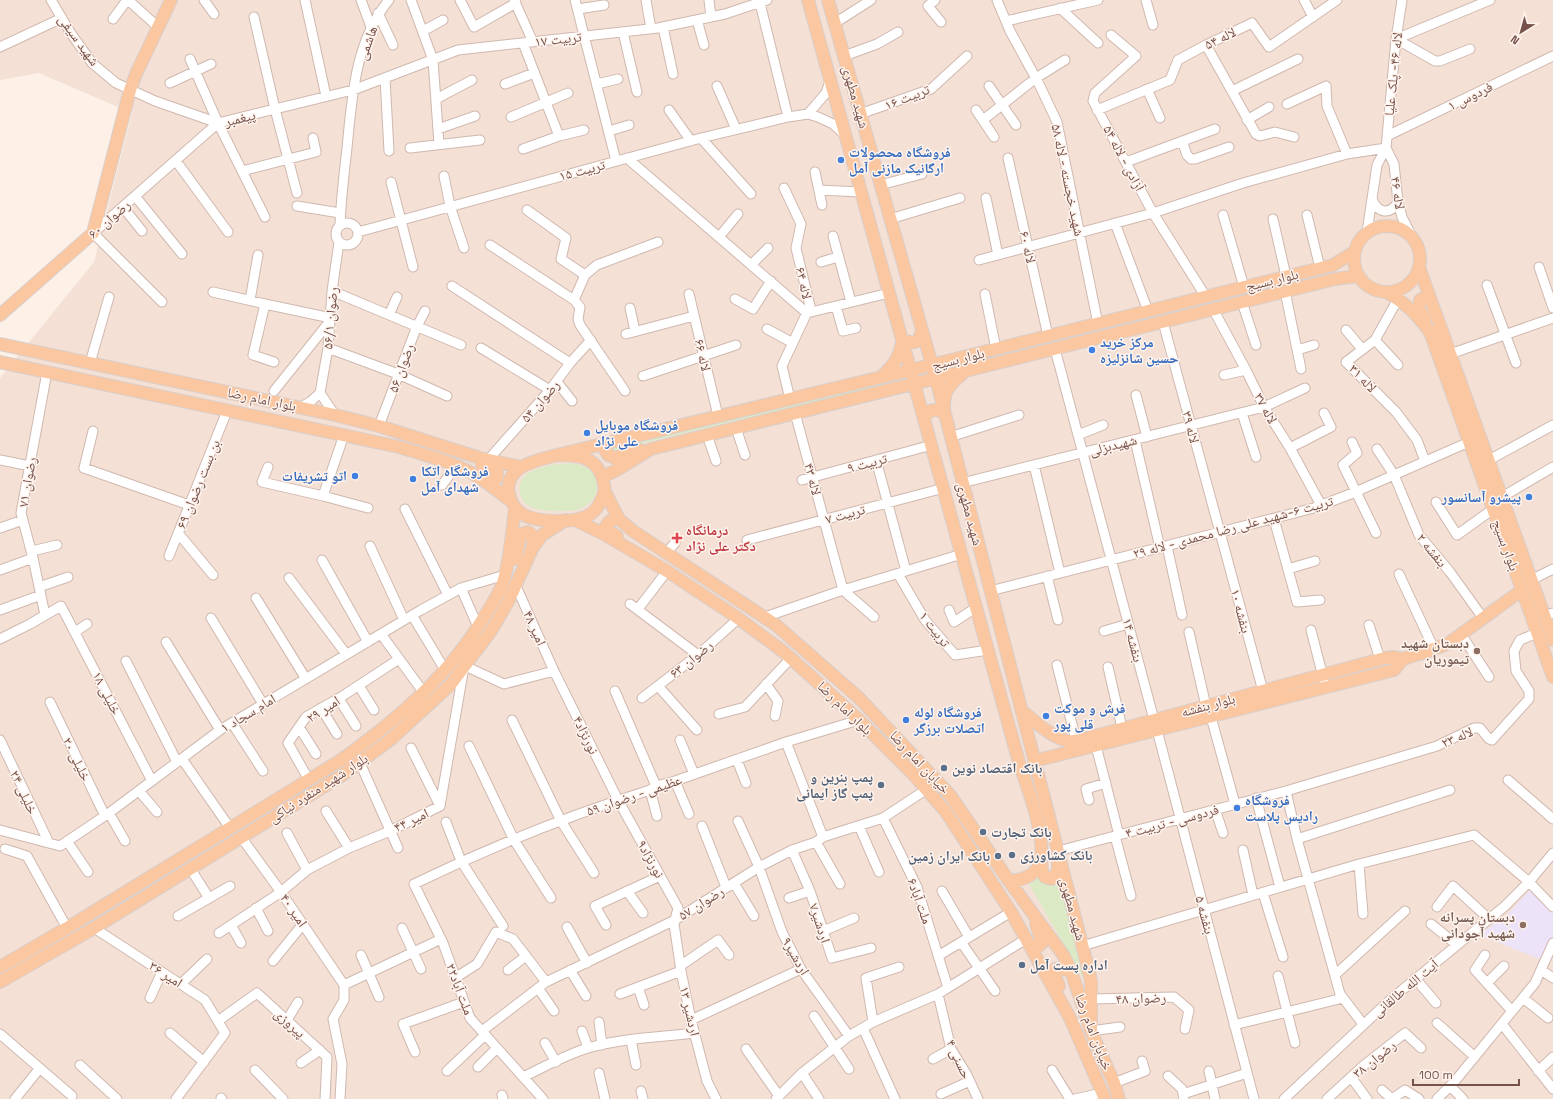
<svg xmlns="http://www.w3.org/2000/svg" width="1553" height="1099" font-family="'Space Grotesk','Noto Naskh Arabic',sans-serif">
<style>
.residential{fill:#f4e0d5}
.education{fill:#ede3f9}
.green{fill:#dbeac5}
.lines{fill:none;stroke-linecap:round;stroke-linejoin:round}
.minor-casing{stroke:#d0b8af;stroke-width:11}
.major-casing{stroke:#d9cfcd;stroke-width:14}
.minor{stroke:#fff;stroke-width:9}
.major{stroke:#fac7a0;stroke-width:12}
.shop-dot{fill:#3f7fe0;stroke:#fff4ed;stroke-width:1.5}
.health-dot{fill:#e0444e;stroke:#fff4ed;stroke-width:1.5}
.education-dot{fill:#8d6e63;stroke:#fff4ed;stroke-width:1.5}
.service-dot{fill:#5c6f8a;stroke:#fff4ed;stroke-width:1.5}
.labels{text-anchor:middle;stroke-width:3;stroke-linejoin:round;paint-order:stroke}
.street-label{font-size:14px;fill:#76524b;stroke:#fff4ed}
.shop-label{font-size:14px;font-weight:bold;fill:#366cbe;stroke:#fff4ed;text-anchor:start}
.health-label{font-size:14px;font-weight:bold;fill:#be3a42;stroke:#fff4ed;text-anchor:start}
.education-label{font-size:14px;font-weight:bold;fill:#785e54;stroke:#fff4ed;text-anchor:end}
.service-label{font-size:14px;font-weight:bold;fill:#4e5e75;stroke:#fff4ed;text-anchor:start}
</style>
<rect width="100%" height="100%" fill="#fcf0e7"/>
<path class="residential" d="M0 0H1553V1099H0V378L94 262 132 113 39 73 0 80Z"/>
<path class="education" d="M1530 890 1553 909V937L1540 959 1479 935 1507 915Z"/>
<path class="green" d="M884 381V384L883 385 635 445 617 454 612 450 614 447Z
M571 463C590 466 602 475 595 496 593 500 587 506 582 508 573 513 540 512 531 507 526 505 521 499 520 493 515 468 553 464 571 463Z
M1041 875 1051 882 1059 880 1085 981 1029 884Z"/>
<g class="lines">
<defs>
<path id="minor" d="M51 0 70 32 92 63 116 83 155 101 218 123 353 90 458 50 658 28 725 14 767 0
M128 0 158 27
M204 0 214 14
M305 0 326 96
M361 0 371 27
M411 0 433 60 439 144
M460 0 474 27 516 3
M514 0 533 42
M575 0 616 161
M646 0 651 29
M709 0 711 17
M935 0 928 6 941 22
M997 0 1010 31 1039 84 1057 122 1098 324
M1146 0 1153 25
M1304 0 1313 17
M760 3 788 117
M1060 8 1098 43
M578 9 604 5
M378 13 393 45
M254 17 275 109 297 193
M113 19 127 0
M697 20 704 45
M1006 21 1098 0
M835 23 871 0
M663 27 673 74
M423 31 443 20
M623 32 637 92
M1111 35 1136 56 1095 93 1093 101 1153 213 1206 297
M1396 39 1490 0
M1396 39 1435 61H1440L1470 49
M523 43 559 136
M1206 45 1256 134 1260 136 1275 132 1294 137
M0 47 62 18
M844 56 877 44 898 32
M190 59 218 123 265 217
M385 78 389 151
M170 83 211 64
M505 84 534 73
M597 84 618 79
M717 86 736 129
M989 86 1016 125
M1147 89 1160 118
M1232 91 1298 59
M436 99 472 80
M1287 104 1326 86 1327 106 1347 154
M669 110 691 141
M976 110 994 137
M1097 110 1170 80 1178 60 1206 45 1252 23 1269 47 1337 0
M808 114 826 93 830 81
M860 114 931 89 967 56
M511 117 568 93
M983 120 1036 78 1065 60
M1247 120 1269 107
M438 129 475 116
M609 131 629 125
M1387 136 1553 56
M701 138 751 194
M1182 141 1187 155 1191 159H1195L1229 147
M410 148 480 140
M1386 148 1394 164 1398 202 1402 217 1412 237
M523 149 559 136 584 130
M627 158 807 313 889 293
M1008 158 1048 336
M176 161 228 232
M1126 162 1215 129
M242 171 316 152 313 138
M815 172 822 205
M444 176 450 206 464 248
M391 182 413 267
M880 185 922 174
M784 188 801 224 796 248 810 306 782 366 790 399
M819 190 861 192
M135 196 182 254
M986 198 998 255
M1372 199C1378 214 1390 215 1398 202
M297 206 340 213
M123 207 142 231
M527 210 566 238 561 259 585 275 574 300
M1223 215 1244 287
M1307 215 1320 268
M890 219 960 198
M1273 219 1286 276
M336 234a11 11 0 1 1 22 0a11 11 0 1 1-22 0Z
M1115 223 1148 311
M340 225C341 199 344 174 347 148 352 97 355 41 389 0
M358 232 701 138 788 117 808 114 818 117 833 124 846 136
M1367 232 1377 165 1386 148 1396 39 1402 0
M833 236 851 302
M719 237 738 214
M490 245 574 300 580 307 578 319 580 325 625 391
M979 260 1153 213 1243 183 1347 154 1386 148
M821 262 838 257
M751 265 768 248
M1539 267 1553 308
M585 275 597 265 658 242
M1487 285 1516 363
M452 286 570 363
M332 291 461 345
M1285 291 1301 369
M213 292 265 304
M689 294 718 416
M985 294 996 349
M735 299 753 309 771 281
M1398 299 1375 340 1346 362 1396 412 1417 440 1425 461
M250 300 258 255
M162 302 93 233 218 123
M1242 302 1256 345
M836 306 843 331 856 328
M630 308 635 331
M1213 309 1246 370 1264 407 1290 448 1321 505
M389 315 397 297
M1163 322 1263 691
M767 329 793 343
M1346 330 1362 349
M626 334 694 316
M1375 340 1398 365
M328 348 398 374 447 396
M481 348 550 390
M1055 349 1154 720
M1297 350 1314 345
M1450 354 1553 318
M274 362 253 355 265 304 331 318
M90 363 109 297
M1224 375 1246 370
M643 376 736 345
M557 382 572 401
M274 391 330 321
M320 393 335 415
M1136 395 1147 437
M301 407 310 402 320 393 328 348 332 291 339 242
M795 413 843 590 874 617
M1242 413 1256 457
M379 426 417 326 425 311
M736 428 745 455
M93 431 84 468 189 505
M707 435 716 461
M1078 435 1103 425
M950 437 1019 415
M1135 440 1160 548
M1352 442 1357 453 1343 465 1376 533
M1290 448 1331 427 1324 413
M1377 449 1394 475 1419 535 1450 572 1483 618
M0 460 30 466
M488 460 550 390 570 363 591 340
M876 460 906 571
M1489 460 1553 425
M1034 465 1060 573
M268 467 262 482 323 496 368 508
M802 480 932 445
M962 483 1264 407 1305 388
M442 485 456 466
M323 496 344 435
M1502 497 1553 467
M1436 502 1457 535 1493 509
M405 509 448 595
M1274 519 1297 602 1320 600
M0 528 23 520
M178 533 213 575
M747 540 944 488
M370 546 404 620
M1167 546 1182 615
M32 551 57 545
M667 552 675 543
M169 556 227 411
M322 560 368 642
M1288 569 1315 561
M0 570 33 558
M898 574 925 620 955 655 988 650
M1399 574 1434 649
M1047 576 1058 620
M289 578 346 654
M1531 580 1553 569
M516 586 554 671 618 800 678 908 674 924 681 971 691 1020 707 1081 716 1099
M39 587 68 577
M461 588 478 627
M990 591 1314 508 1353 493 1469 442
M256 598 306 679
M630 604 698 655
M638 609 667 571
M0 610 41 595
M949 610 954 622 977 607
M45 615 33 558 21 513 47 372
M412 615 445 670
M1545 616 1553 613
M765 617 843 590 962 554
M211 618 263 704
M1369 625 1380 659
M1311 630 1324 681
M1104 631 1128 624
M75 632 87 624
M1189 632 1206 706
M381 634 424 693
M1461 634 1489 677
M0 639 30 624 61 606 152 781
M166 642 220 730
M126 661 177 762
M1057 665 1076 740
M465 666 504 684 554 671
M1108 667 1122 728
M766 684 778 701 775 716
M359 686 374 710
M658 686 697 730
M615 691 656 786
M642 698 698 655 739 618
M339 699 356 726
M50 702 105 816
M321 708 337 734
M719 714 745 707 791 658
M1211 717 1235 804
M512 720 561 821 594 873
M232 723 263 771
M299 727 316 754
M1157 730 1254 1099
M0 740 49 843
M680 740 694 774
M786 742 823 837
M469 746 514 840 551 898
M1096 746 1119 835
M411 748 440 806
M182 759 230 828
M737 760 746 783
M360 763 398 848
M309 780 288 743 306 717 341 697 399 659
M1508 780 1553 819
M675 781 689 814
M650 790 657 816
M139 791 157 812
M1286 791 1297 839 1340 994 1363 1024
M1256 798 1280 887
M1089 800 1086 789 1106 783
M440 806 464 667
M1215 809 1223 833
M326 811 349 848
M109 813 125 841
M883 818 917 887 948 988
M738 821 759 867 782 932 801 969 849 1036
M446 822 461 861 503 926
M702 826 726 887
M859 826 879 872
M0 830 60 846 109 813 220 730 421 610 461 588 505 575
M287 833 307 870
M1115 836 1131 896
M241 837 281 892 344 985
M1297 839 1450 790
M67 841 88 872
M816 842 840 884
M5 849 27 856 67 928
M792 850 810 891 832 958 871 948
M1243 850 1253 895
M1058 851 1286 791 1437 746 1474 728H1480L1489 739 1492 740 1529 699V691L1516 671 1514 651 1520 640 1537 633
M1359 864 1363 914
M190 868 209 898
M734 883 754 916
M627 891 643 913
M942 891 969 937
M1263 893 1283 957
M789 898 810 891
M1437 907 1453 886 1489 919
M256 908 268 931
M178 916 230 886
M1431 924 1457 945
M231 925 241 943
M606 925 595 906 660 876
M567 927 587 963
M94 928 205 1000 225 1033 176 1099
M402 928 421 969
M823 931 854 918
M219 933 281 892 307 870 349 848 390 831 440 806
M961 942 995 991
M1082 946 1359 864 1474 835 1529 882 1553 907
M361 955 379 997
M1485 955 1475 970 1512 1011
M938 956 1011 912
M273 961 303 924
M680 966 718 940 729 955
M508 970 526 956
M570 970 586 996
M1541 970 1553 978
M1335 975 1405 911
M1278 976 1295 1043
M455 978 477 964 496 932 513 939 546 982
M1415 978 1436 1003
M1487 983 1504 966
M181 984 207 959
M344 985 441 939
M638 987 644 1005
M538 988 554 1011
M620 994 681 971
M938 994 951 1049 967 1075 978 1099
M150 998 162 972
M1523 998 1548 1018
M1092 999 1174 997 1189 1010 1185 1029
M814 1016 849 1069
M287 1020 298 1002
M691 1020 801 969
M218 1021 257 993 327 1057 325 1099
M599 1022 602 1045
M873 1022 866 978 899 967
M1437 1023 1475 1057
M1502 1024 1553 1089
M1234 1025 1343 998
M863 1028 895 1099
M482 1031 546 982 675 920 759 867 792 850 816 842 823 837 883 818 927 789
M582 1031 588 1048
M1091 1031 1120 1027
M170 1033 204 1062
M0 1034 72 1096
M631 1040 636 1065
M545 1043 556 1062
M746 1049 779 1096
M415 1052 403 1024 464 1002
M933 1059 951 1049
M301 1063 320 1050
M80 1065 117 1099
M478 1067 497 1048
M255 1070 283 1099
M1052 1070 1070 1099
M447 1071 485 1035
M1209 1071 1215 1099
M1538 1071 1553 1057
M599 1073 605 1099
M802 1073 819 1099
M1168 1076 1182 1089 1184 1099
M523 1077C544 1067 565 1055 588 1048 622 1038 660 1037 695 1033
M1351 1077 1367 1099
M1114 1083 1145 1071 1142 1061
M1450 1086 1463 1099
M1382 1090 1392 1099
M641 1091 643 1099
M941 1094 970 1081
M1183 1094 1247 1073
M502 1095 503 1099
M221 1098 222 1099
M15 1099 40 1068
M340 1099 342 1064 333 1019 344 1000V985
M543 1099 470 1018 443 943 414 884C490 847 570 815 650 790L656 786 675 781 786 742 859 720
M776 1099 802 1073 849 1036 873 1022 938 994 1026 939
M1075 1099 1102 1093
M1284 1099 1391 999 1505 906 1529 882 1553 853
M1327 1099 1363 1066 1405 1033 1421 1048
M1392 1099 1405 1090 1419 1099
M1437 1099 1455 1081 1535 983 1553 943"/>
<path id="major" d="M808 0 1020 766C1028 788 1051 849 1037 869 1030 878 1020 880 1009 881
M828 0 936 379 1085 956 1091 981V1031
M1354 259a33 33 0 1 1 66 0a33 33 0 1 1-66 0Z
M1419 267 1553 640
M1388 293C1407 304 1417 315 1430 332L1553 677
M0 315 93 233 130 90 136 74 171 0
M1425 320 1419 308 1420 300 1424 298 1430 299
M0 344 335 415 379 426 480 458 521 467
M0 362 399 447C422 454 447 460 468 471 484 479 497 491 511 501
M881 377C895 364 898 359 903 340 915 344 918 344 922 331
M924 418C930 409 934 408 944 413 943 392 947 387 962 374
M614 441 607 444 605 450 608 455 615 458 635 450H641
M557 455 911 370 1333 265 1354 252
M557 455C577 455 595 456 602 477 605 486 606 492 601 500 599 505 596 510 592 513 578 524 537 523 522 514 514 509 511 502 509 494 503 466 538 460 557 455Z
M482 465 495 469 497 472V478L493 482 485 481
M602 477 615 471 651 449 1335 279 1358 276
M605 492 619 519 633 531 776 625 859 698 950 795 1009 881 1064 956 1071 971 1091 1031 1114 1083 1119 1099
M575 520 602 533 667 571 735 616 784 652 859 720 913 774 946 812 1011 912 1070 1018 1105 1099
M617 536 607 530 606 526C609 520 613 519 619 519
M515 559 521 534 528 532C535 536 533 542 532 549
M1021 710C1035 721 1050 737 1068 741 1072 742 1076 740 1080 740L1385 658 1394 657 1403 659 1434 649 1449 643 1522 590
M1034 761 1394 670 1403 659
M1041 861 1042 872 1045 877 1052 879 1058 871V861
M1028 942 1031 946 1036 948 1042 943 1036 924
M0 967 67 928 341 760C397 720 452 673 487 612 493 603 499 593 503 583 510 561 512 531 515 508
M0 982 94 928 341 776 390 740 450 685 491 631 508 602 532 549 542 535 566 520
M1059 986 1054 974 1055 969 1059 968 1071 971"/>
</defs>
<use href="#minor" class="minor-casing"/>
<use href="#major" class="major-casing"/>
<use href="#minor" class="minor"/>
<use href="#major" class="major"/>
</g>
<g class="shop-dot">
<circle cx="841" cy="160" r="4"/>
<circle cx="1092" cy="350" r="4"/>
<circle cx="587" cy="433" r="4"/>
<circle cx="355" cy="476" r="4"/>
<circle cx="413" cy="479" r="4"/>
<circle cx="1529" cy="497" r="4"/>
<circle cx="1046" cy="716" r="4"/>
<circle cx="906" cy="720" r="4"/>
<circle cx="1237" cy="808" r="4"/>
</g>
<path class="health-dot" d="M675 532h4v4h4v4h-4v4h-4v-4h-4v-4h4z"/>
<g class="education-dot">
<circle cx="1477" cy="651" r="4"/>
<circle cx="1523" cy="925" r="4"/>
</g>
<g class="service-dot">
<circle cx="944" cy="768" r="4"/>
<circle cx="881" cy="785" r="4"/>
<circle cx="983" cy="832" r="4"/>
<circle cx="1012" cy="855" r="4"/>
<circle cx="998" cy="856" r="4"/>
<circle cx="1022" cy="965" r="4"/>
</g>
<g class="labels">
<g class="street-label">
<text transform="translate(1220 38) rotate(-26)" y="5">لاله ۵۴</text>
<text transform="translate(558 39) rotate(-7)" y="5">تربیت ۱۷</text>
<text transform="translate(79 40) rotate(54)" y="5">شهید سیفی</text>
<text transform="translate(367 43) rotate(-71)" y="5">هاشمی</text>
<text transform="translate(1393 74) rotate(-84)" y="5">لاله ۴۶- پلک علیا</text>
<text transform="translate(1470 96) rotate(-26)" y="5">فردوس ۱</text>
<text transform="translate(856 97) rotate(74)" y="5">شهید مطهری</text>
<text transform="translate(907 97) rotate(-22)" y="5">تربیت ۱۶</text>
<text transform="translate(240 118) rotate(-14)" y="5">پیغمبر</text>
<text transform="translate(1124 158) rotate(62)" y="5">آزادی - لاله ۵۴</text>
<text transform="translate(582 170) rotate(-15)" y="5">تربیت ۱۵</text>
<text transform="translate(1068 180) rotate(78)" y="5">شهید خجسته - لاله ۵۸</text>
<text transform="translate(1398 193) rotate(81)" y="5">لاله ۴۶</text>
<text transform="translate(109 219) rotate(-41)" y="5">رضوان ۶۰</text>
<text transform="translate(1028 247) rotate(77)" y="5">لاله ۶۰</text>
<text transform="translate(1272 280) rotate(-14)" y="5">بلوار بسیج</text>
<text transform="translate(804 283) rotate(77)" y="5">لاله ۶۴</text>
<text transform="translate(330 318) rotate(-85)" y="5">رضوان ۵۶/۱</text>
<text transform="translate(703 355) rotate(77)" y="5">لاله ۶۶</text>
<text transform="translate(958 359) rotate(-14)" y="5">بلوار بسیج</text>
<text transform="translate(401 368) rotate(-70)" y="5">رضوان ۵۶</text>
<text transform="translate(1363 378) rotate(46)" y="5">لاله ۳۱</text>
<text transform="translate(262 399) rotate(12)" y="5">بلوار امام رضا</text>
<text transform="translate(540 401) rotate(-49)" y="5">رضوان ۵۴</text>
<text transform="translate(1266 408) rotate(61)" y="5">لاله ۳۷</text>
<text transform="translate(1191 427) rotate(75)" y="5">لاله ۳۹</text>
<text transform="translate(1113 445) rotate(-14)" y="5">شهیدبزلی</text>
<text transform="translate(867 463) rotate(-15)" y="5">تربیت ۹</text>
<text transform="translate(813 479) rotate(75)" y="5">لاله ۴۳</text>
<text transform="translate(27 482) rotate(-80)" y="5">رضوان ۷۱</text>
<text transform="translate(198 484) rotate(-68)" y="5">بن بست رضوان ۶۹</text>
<text transform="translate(845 514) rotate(-15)" y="5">تربیت ۷</text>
<text transform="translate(970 514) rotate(75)" y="5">شهید مطهری</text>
<text transform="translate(1233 527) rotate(-15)" y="5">تربیت ۶-شهید علی رضا محمدی - لاله ۲۹</text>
<text transform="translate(1506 545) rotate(70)" y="5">بلوار بسیج</text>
<text transform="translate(1432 550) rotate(51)" y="5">بنفشه ۲</text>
<text transform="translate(1241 611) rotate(75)" y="5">بنفشه ۱۰</text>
<text transform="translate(535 628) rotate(66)" y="5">امیر ۴۸</text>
<text transform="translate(935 629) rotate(52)" y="5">تربیت ۱</text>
<text transform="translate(1133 640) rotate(75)" y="5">بنفشه ۱۴</text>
<text transform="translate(691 659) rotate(-39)" y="5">رضوان ۶۳</text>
<text transform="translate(107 693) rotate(63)" y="5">خلیلی ۱۸</text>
<text transform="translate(1208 705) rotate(-15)" y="5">بلوار بنفشه</text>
<text transform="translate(845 708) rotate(44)" y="5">بلوار امام رضا</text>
<text transform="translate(323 709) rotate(-33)" y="5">امیر ۲۹</text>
<text transform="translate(248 713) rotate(-31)" y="5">امام سجاد ۱</text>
<text transform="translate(586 735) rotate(64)" y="5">نورنژاد۴</text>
<text transform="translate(1457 737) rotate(-23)" y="5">لاله ۲۳</text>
<text transform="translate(77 759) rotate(64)" y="5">خلیلی ۲۰</text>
<text transform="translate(920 762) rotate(47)" y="5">خیابان امام رضا</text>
<text transform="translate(318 788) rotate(-33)" y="5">بلوار شهید منفرد نیاکی</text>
<text transform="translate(24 792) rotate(65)" y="5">خلیلی ۲۴</text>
<text transform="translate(634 795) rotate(-19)" y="5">عظیمی - رضوان ۵۹</text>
<text transform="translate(411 820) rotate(-26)" y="5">امیر ۴۴</text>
<text transform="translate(1172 821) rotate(-15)" y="5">فردوسی - تربیت ۴</text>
<text transform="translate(651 859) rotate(61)" y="5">نورنژاد۹</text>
<text transform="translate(920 901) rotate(70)" y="5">ملت آباد۶</text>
<text transform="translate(701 903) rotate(-32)" y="5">رضوان ۵۷</text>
<text transform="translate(1073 909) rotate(75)" y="5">شهید مطهری</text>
<text transform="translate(294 910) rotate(56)" y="5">امیر ۴۰</text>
<text transform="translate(1205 915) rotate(75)" y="5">بنفشه ۵</text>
<text transform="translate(820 923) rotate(72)" y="5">اردشیر۷</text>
<text transform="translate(796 956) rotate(60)" y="5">اردشیر۹</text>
<text transform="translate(166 974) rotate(33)" y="5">امیر ۳۶</text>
<text transform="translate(1405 988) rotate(-40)" y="5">آیت الله طالقانی</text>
<text transform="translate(460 989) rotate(69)" y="5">ملت آباد۲۲</text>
<text transform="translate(1141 998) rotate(-2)" y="5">رضوان ۴۸</text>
<text transform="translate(690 1011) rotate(77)" y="5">اردشیر ۱۳</text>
<text transform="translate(290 1023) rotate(42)" y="5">پیروزی</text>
<text transform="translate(1094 1032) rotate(69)" y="5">خیابان امام رضا</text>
<text transform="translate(959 1059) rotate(65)" y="5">حسنی ۴</text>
<text transform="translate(1374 1059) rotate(-39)" y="5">رضوان ۳۸</text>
</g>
<g class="shop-label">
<text x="849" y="157">فروشگاه محصولات<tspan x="849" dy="16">ارگانیک مازنی آمل</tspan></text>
<text x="1100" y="347">مرکز خرید<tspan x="1100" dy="16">حسین شانزلیزه</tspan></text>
<text x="595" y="430">فروشگاه موبایل<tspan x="595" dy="16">علی نژاد</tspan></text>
<text x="421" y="476">فروشگاه اتکا<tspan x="421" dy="16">شهدای آمل</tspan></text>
<text x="347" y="481" text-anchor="end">اتو تشریفات</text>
<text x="1521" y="502" text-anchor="end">پیشرو آسانسور</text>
<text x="1054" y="713">فرش و موکت<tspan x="1054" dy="16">قلی پور</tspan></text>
<text x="914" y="717">فروشگاه لوله<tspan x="914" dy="16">اتصلات برزگر</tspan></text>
<text x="1245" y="805">فروشگاه<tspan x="1245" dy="16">رادیس پلاست</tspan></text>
</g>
<g class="health-label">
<text x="686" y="535">درمانگاه<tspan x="686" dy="16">دکتر علی نژاد</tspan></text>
</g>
<g class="education-label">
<text x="1469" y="648">دبستان شهید<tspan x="1469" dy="16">تیموریان</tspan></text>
<text x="1515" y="922">دبستان پسرانه<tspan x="1515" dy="16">شهید آجودانی</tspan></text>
</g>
<g class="service-label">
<text x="952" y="773">بانک اقتصاد نوین</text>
<text x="873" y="782" text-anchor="end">پمپ بنرین و<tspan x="873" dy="16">پمپ گاز ایمانی</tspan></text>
<text x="991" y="837">بانک تجارت</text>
<text x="1020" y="860">بانک کشاورزی</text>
<text x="990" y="861" text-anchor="end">بانک ایران زمین</text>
<text x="1030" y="970">اداره پست آمل</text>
</g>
</g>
<g transform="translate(1521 32) rotate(217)" stroke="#fff4ed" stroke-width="3" paint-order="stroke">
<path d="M0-3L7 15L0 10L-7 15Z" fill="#76524b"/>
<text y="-6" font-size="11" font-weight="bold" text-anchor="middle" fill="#76524b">N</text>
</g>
<path d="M1413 1079v6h106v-6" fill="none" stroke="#76524b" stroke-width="2"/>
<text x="1419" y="1079" font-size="12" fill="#76524b" stroke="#fff4ed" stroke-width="3" paint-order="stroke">100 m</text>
</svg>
